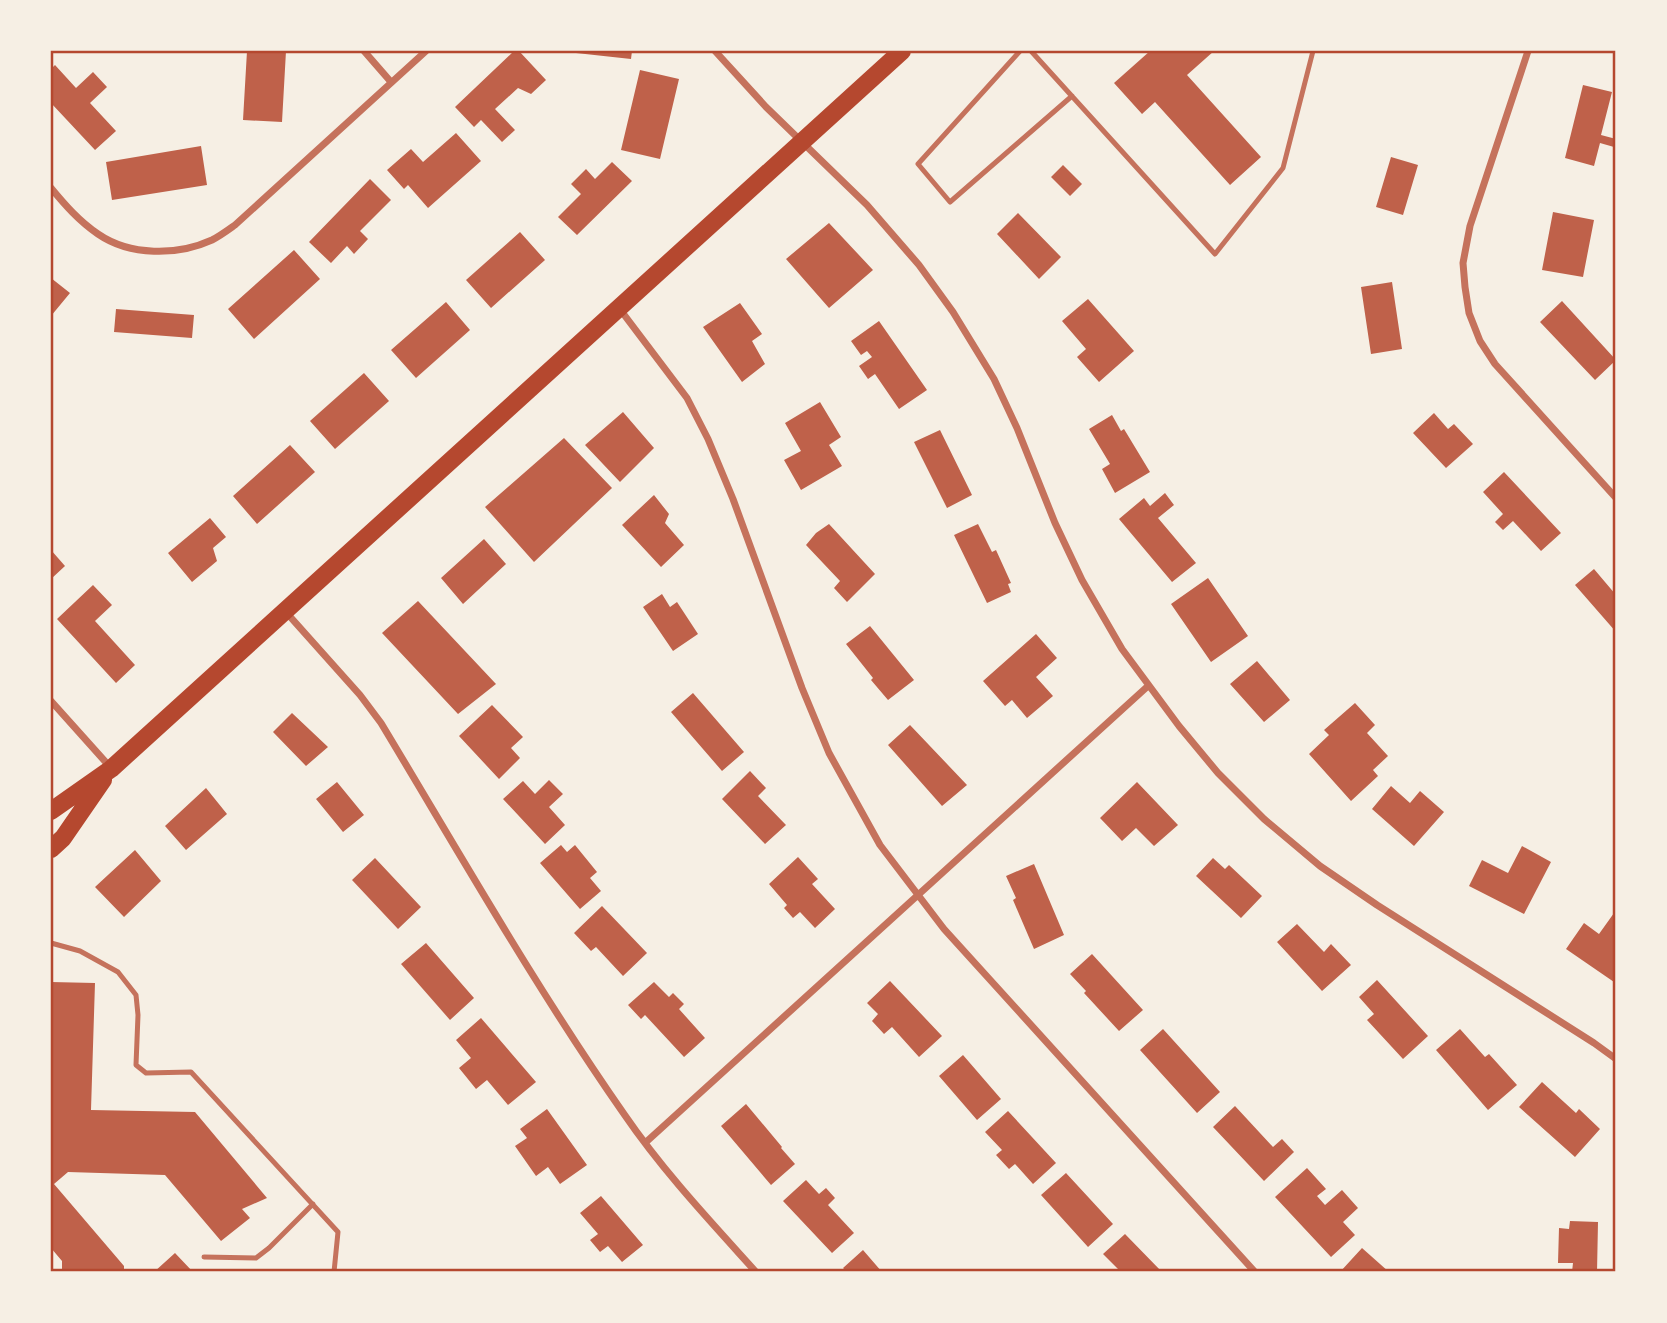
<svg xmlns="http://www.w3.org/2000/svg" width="1667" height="1323" font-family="Lato,sans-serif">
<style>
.building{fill:#bf614a}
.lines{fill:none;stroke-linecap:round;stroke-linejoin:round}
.service{stroke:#c5725c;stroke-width:5}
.minor{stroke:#c5725c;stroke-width:7}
.primary{stroke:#b5482f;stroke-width:18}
.neatline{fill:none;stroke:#b5482f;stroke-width:2.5}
</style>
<rect width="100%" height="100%" fill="#f6efe4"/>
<path class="building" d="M247 51H286L282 122 243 120Z
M514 51H519L546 80 531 94 518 88 495 109 515 130 502 142 481 120 474 127 455 107Z
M576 51H632L631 59 576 53Z
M1150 51H1214L1187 75 1261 157 1230 185 1155 102 1142 114 1114 83Z
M55 65 76 88 93 72 107 87 90 103 116 131 95 150 51 103V69Z
M640 70 679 79 660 159 621 150Z
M1583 85 1612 92 1601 135 1616 139 1614 147 1600 143 1594 166 1565 158Z
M456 133 481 161 428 208 408 185 404 189 387 170 411 149 423 162Z
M201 146 207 185 112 200 106 162Z
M1391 157 1418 165 1403 215 1376 207Z
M612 162 632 181 577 235 558 217 581 194 571 184 586 169 595 179Z
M1063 165 1082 184 1070 196 1051 177Z
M370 179 391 200 360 231 368 239 354 254 347 246 331 263 309 242Z
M1553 212 1594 220 1583 277 1542 270Z
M1018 213 1061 257 1039 279 997 234Z
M829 223 873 270 829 308 786 259Z
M520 232 545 260 491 308 466 280Z
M294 250 320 279 254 339 228 309Z
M51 278 70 293 51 316Z
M1392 282 1402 349 1371 354 1361 287Z
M1088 299 1134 351 1099 382 1077 357 1086 349 1062 321Z
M1562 301 1616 360 1595 380 1540 322Z
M446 302 470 330 416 378 391 350Z
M740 303 762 334 752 341 765 364 742 382 703 327Z
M116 309 194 315 192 338 114 332Z
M879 321 927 390 899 409 875 374 868 379 859 366 872 357 867 351 861 355 851 341Z
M364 373 389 401 335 449 310 421Z
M820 402 841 437 829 445 842 466 801 490 784 460 801 451 785 423Z
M623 412 654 448 620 482 585 445Z
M1434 413 1448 429 1454 424 1473 444 1446 468 1413 433Z
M1112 415 1121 431 1124 429 1150 472 1115 493 1102 469 1110 464 1089 429Z
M940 430 972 495 947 508 914 442Z
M564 438 612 488 534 562 485 507Z
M290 445 315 472 257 524 233 496Z
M1504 472 1561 533 1541 551 1513 521 1503 530 1495 522 1503 514 1483 492Z
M1165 493 1174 505 1158 518 1196 563 1172 582 1119 519 1144 498 1150 506Z
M654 495 669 514 665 523 684 545 661 567 622 525Z
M210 518 226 537 213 548 217 561 192 582 168 553Z
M829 524 875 574 847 602 834 588 840 581 806 545 816 533Z
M978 524 992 552 996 550 1011 583 1008 584 1011 592 987 603 954 535Z
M484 539 506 564 463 604 441 578Z
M51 550 65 566 51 579Z
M1594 569 1616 595V632L1575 585Z
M1208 578 1248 636 1211 662 1171 604Z
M93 585 112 605 95 621 135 665 116 683 57 619Z
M662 594 670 607 677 602 698 634 673 651 643 607Z
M418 601 496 684 458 714 382 633Z
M870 626 914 680 888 700 871 680 873 678 846 644Z
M1036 634 1057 658 1036 677 1053 696 1027 718 1012 700 1005 706 983 681Z
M1257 661 1290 700 1264 722 1230 684Z
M693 693 744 752 722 771 671 712Z
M1355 703 1375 725 1367 733 1388 756 1373 770 1378 776 1351 801 1309 754 1329 735 1324 730Z
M492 705 523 737 511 748 520 758 499 779 459 736Z
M292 713 328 747 306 766 273 732Z
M910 725 967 785 942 806 888 745Z
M750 771 766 788 758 796 786 825 765 844 722 799Z
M549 780 563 794 549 807 565 825 545 844 503 799 523 781 535 794Z
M337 782 364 815 343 832 316 799Z
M1137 782 1178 825 1154 846 1136 828 1122 841 1100 818Z
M1391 786 1410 803 1420 791 1444 812 1414 846 1372 809Z
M206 788 227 814 186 850 165 826Z
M561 845 567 852 575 845 597 872 590 878 601 891 580 909 540 863Z
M1522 846 1551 862 1524 914 1469 886 1482 860 1508 873Z
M135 850 161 881 124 917 95 887Z
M798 857 818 879 812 884 835 909 815 928 800 912 793 918 784 908 787 905 769 884Z
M375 858 421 907 398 929 352 880Z
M1213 858 1225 869 1229 865 1262 896 1241 918 1196 876Z
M1034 864 1064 935 1034 949 1013 900 1016 898 1006 876Z
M602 906 647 953 623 976 596 947 591 951 574 933Z
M1614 913 1616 914V978L1614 982 1566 949 1584 923 1599 934Z
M1297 924 1324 952 1331 944 1351 965 1322 991 1277 942Z
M426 943 474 998 450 1020 401 964Z
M1092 954 1143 1010 1119 1031 1084 993 1086 991 1070 974Z
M1377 980 1428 1036 1403 1059 1367 1020 1374 1014 1359 997Z
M890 981 942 1036 919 1057 892 1027 884 1034 872 1021 878 1014 867 1003Z
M51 982 95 983 91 1110 195 1112 267 1198 242 1209 250 1218 221 1241 165 1175 68 1172 54 1184 124 1266V1272H62V1261L51 1248Z
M654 982 669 997 673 993 684 1004 679 1009 705 1038 684 1057 645 1015 641 1019 628 1005Z
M481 1018 536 1082 508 1105 487 1080 476 1089 459 1068 471 1058 456 1040Z
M1163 1029 1220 1092 1197 1113 1140 1050Z
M1460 1029 1485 1057 1489 1054 1517 1085 1488 1110 1436 1050Z
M963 1055 1001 1099 977 1120 939 1076Z
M1542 1082 1576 1113 1579 1109 1600 1129 1575 1157 1519 1107Z
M746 1104 782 1147 781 1148 795 1164 771 1185 721 1126Z
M1235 1106 1273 1147 1282 1139 1294 1152 1264 1181 1213 1127Z
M547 1109 587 1165 560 1184 548 1167 536 1176 515 1146 527 1138 520 1129Z
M1008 1111 1056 1163 1033 1184 1015 1164 1009 1169 996 1155 1002 1150 985 1132Z
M1307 1168 1326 1189 1317 1196 1325 1205 1342 1190 1358 1208 1343 1222 1355 1235 1331 1257 1275 1197Z
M1066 1173 1113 1224 1088 1247 1041 1195Z
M806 1180 819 1194 826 1188 835 1198 828 1205 854 1233 832 1253 783 1201Z
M601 1196 643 1245 622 1262 608 1246 600 1252 590 1240 598 1234 580 1213Z
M1570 1221 1598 1222 1597 1272H1572L1573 1263H1558L1559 1228 1569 1229Z
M1125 1234 1162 1272H1121L1103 1254Z
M1362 1248 1389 1272H1340Z
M863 1250 882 1272H847L843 1268Z
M175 1253 193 1272H154Z"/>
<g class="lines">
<path class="service" d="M1020 51 918 164 950 202 1072 96
M1031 51 1215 254 1283 168 1313 51
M51 943 80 951 118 972 136 995 138 1015 136 1065 146 1073 191 1072 338 1232 334 1272
M204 1257 256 1258 269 1248 313 1204"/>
<path class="minor" d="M364 51 391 82
M715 51 766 107 867 205 919 265 953 312 994 379 1017 428 1055 523 1082 580 1122 649 1179 726 1218 773 1264 819 1320 866 1377 905 1594 1043 1616 1059
M1528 51 1470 226 1463 263 1465 287 1469 313 1480 341 1495 364 1616 498
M51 188C65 205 79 221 98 234 130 256 177 256 212 240 220 236 228 230 235 225L426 51
M619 308 687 398 708 439 733 499 802 688 829 753 880 845 944 929 1255 1272
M285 611 360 695 381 723C460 854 536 988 624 1114 663 1171 710 1221 756 1272
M51 701 111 768
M645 1143 1148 686"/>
<path class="primary" d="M51 811 111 769 902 51
M51 849 63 838 103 780"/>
</g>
<rect width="1667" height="1323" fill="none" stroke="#f6efe4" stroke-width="105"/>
<rect x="52" y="52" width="1562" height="1218" class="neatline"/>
</svg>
